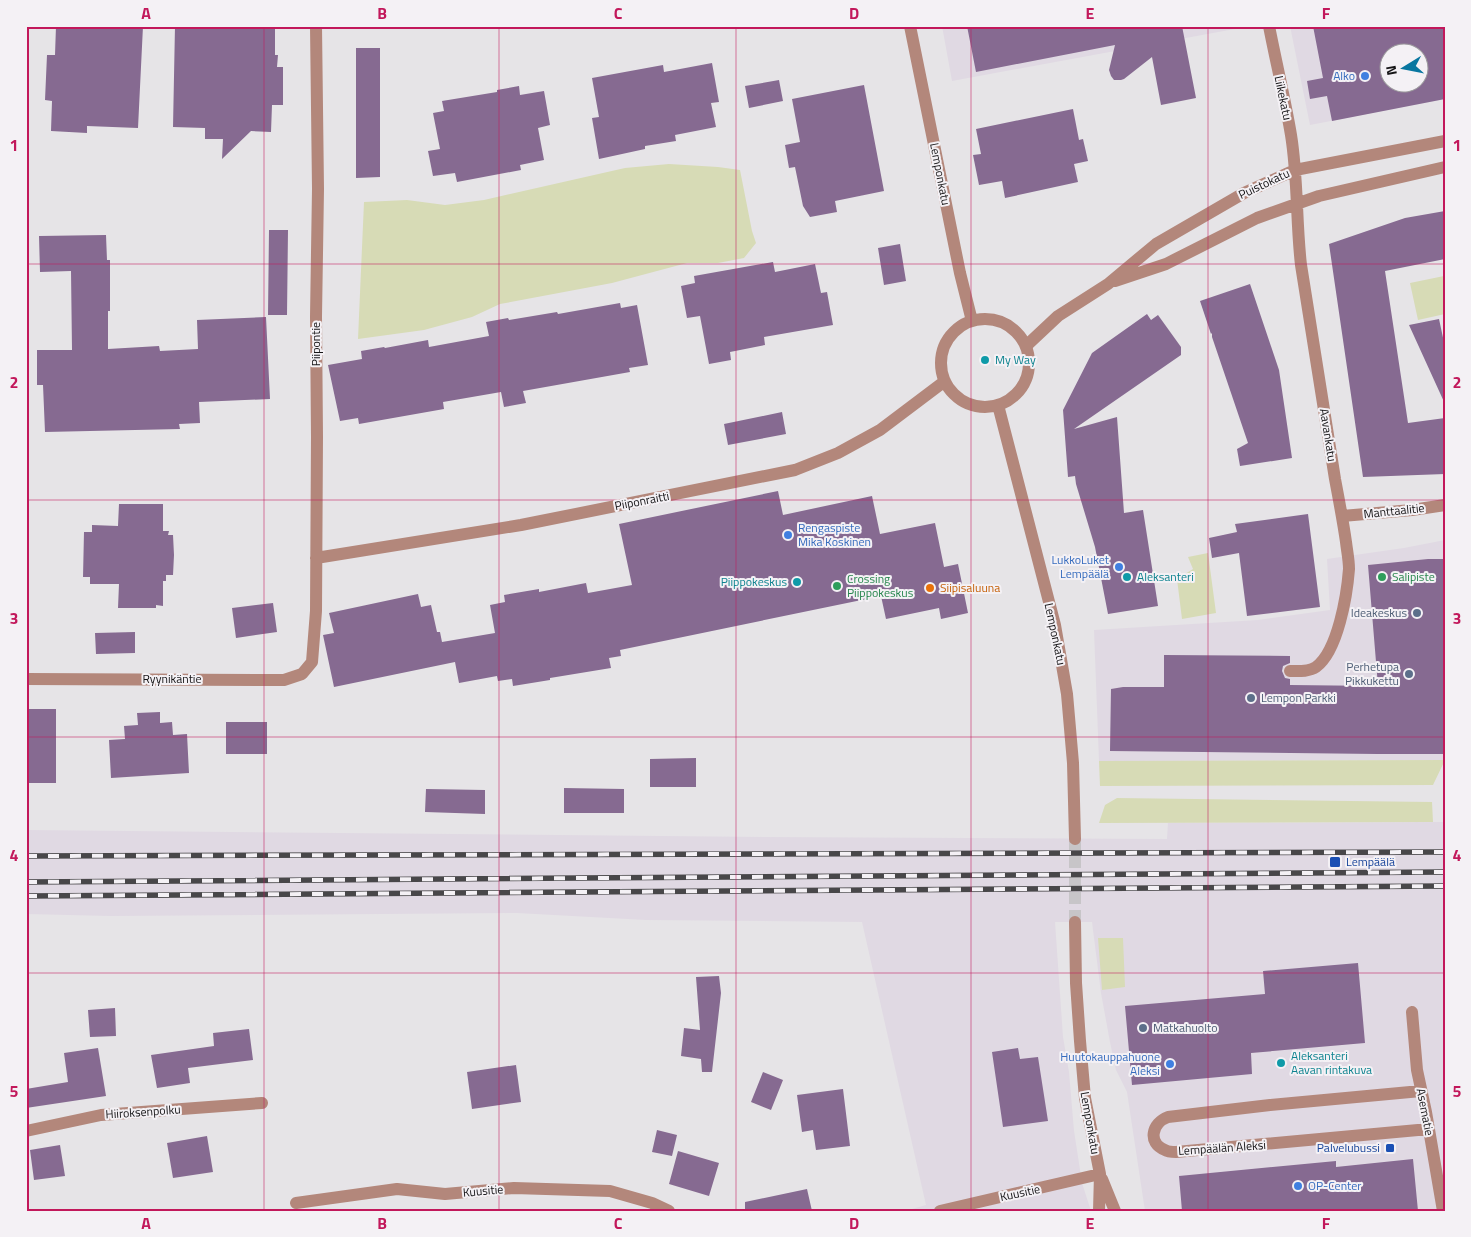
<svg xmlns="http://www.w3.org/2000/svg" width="1471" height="1237" font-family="'Titillium Web',sans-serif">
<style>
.built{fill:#e0d9e3;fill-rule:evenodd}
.green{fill:#d7dbb6}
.building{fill:#866a91;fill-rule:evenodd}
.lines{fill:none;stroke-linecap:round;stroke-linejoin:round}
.minor-tunnel{stroke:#c7c5c8;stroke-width:12;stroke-dasharray:12 6;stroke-linecap:butt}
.minor{stroke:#b3877b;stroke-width:12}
.rail-casing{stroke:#484749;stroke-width:5.5}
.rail{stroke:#f4f1f5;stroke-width:4;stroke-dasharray:11;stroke-linecap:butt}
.grid{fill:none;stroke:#c2185b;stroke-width:1;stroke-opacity:0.55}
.shop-dot{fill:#3f7fe0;stroke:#f4f1f5;stroke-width:2}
.culture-dot{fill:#0f9aa8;stroke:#f4f1f5;stroke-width:2}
.leisure-dot{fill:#2e9e5b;stroke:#f4f1f5;stroke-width:2}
.food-dot{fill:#e8710a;stroke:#f4f1f5;stroke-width:2}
.service-dot{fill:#5c6f8a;stroke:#f4f1f5;stroke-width:2}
.transit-dot{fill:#1a4fb4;stroke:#f4f1f5;stroke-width:2}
.labels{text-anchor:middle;stroke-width:4;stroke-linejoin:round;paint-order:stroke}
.shop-label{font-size:12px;fill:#366cbe;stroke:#f4f1f5;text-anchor:end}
.street-label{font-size:12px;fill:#151416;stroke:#f4f1f5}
.culture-label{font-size:12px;fill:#0d838f;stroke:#f4f1f5;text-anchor:start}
.leisure-label{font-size:12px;fill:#27864d;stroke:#f4f1f5;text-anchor:start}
.food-label{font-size:12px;fill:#c56008;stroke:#f4f1f5;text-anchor:start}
.service-label{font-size:12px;fill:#4e5e75;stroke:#f4f1f5;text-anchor:end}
.transit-label{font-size:12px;fill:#164399;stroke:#f4f1f5;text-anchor:start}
.neatline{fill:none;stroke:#c2185b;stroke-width:2}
.grid-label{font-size:16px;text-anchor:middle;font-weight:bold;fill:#c2185b}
</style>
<rect width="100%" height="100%" fill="#e6e4e7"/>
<path class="built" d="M942 26H1251L952 81Z
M1290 26H1445V99L1310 125ZM1388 52H1418V82H1388Z
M1445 540V760L1099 761 1094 630 1258 620 1330 610 1327 559 1404 548Z
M1445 822V1211H1145L1127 1092 1116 1070 1110 1042 1101 993 1092 922H1055L1063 1037 1069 1072 1074 1131 1082 1183 1091 1211H905L926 1205 862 922 646 920 517 913 111 916 26 914V830L764 837 1167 839 1168 823Z"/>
<path class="green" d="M669 164 718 167 740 170 752 231 756 243 744 258 718 263H687L612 283 500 304 472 317 424 330 358 339 364 202 407 200 445 205 484 200 625 168Z
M1444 276 1445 314 1418 320 1410 283Z
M1208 553 1216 613 1182 619 1177 579 1193 569 1188 557Z
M1445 760 1433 785 1100 786 1099 761Z
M1117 798 1432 802 1433 822 1099 823 1105 805Z
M1098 938H1123L1125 987 1102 990Z"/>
<path class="building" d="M56 26H143L138 128 87 126V133L51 131 52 101 45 100 47 55H55Z
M175 26H275V55H278L277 67H283V105H272L271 132 251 131 222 159 223 139H205V128L173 127Z
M967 26H1182L1196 98 1161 105 1152 57 1124 79 1121 80H1114L1111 76 1109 70 1115 45 976 72Z
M1313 26H1445V99L1332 121 1327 96 1310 99 1307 81 1323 78ZM1388 52H1418V82H1388Z
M356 48H380V177L356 178Z
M712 63 719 102 711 103 716 127 675 135 676 141 645 146V149L599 159 592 118 599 117 592 78 663 65 664 72Z
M779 80 783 101 749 108 745 86Z
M864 85 884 191 835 201 837 212 810 217 803 206 795 167 789 168 785 145 800 142 792 99Z
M519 86 520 95 544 91 550 125 538 128 544 160 520 165 521 170 457 182 455 173 433 176 428 151 440 149 433 113 444 111 442 101 497 92V90Z
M1073 109 1079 140 1083 139 1088 161 1074 164 1078 182 1005 198 1002 181 979 185 973 155 981 154 976 129Z
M1445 211V259L1385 271 1408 423 1445 418V474L1363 477 1329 244 1405 218Z
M269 230H288L287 315H268Z
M106 235 107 260H110V311H108V349L159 346 160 351 198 349 197 320 266 317 270 399 199 402 200 423 179 424 180 429 45 432 43 385H37V350H72L71 271 40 272 39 236Z
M900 244 906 281 884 285 878 248Z
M773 262 775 272 815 264 821 293 827 292 833 325 764 337 765 345 730 352 731 360 709 364 700 316 687 318 681 286 695 283 694 276Z
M1250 284 1279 370 1292 458 1240 466 1237 449 1248 443 1212 337V333L1211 334 1200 301Z
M620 303 621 308 637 305 648 365 629 368 630 372 523 391 526 403 504 407 501 392 443 402 444 409 359 424 358 418 340 421 328 365 362 359 361 351 384 347 385 348 428 340 429 347 489 336 486 322 508 318 509 320 557 312 558 314Z
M1147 314 1151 320 1158 315 1181 347V355L1074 429 1117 417 1124 513 1143 510 1158 606 1108 614 1095 547 1076 484 1075 476 1068 477 1063 410 1092 353Z
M1439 319 1445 347V404L1409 325Z
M782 412 786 434 728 445 724 424Z
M778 491 783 515 872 496 880 534 935 523 944 567 958 564 968 613 941 619 939 608 886 619 881 596 620 650 621 656 609 658 611 668 550 678V680L513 686 512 679 498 681 497 676 459 683 455 662 334 687 323 635 334 633 329 613 418 594 421 607 431 605 437 632H440L442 642 495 633 490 605 505 602 504 595 539 589V592L586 583 588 593 632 585 619 524Z
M119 504H163V531H169L168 535H173L174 555 173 575H166V581H163V606L156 605V608H118L119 584H90V577H83L84 532H92V525L118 526Z
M1308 514 1320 607 1247 616 1239 553 1212 558 1209 538 1237 532 1235 524Z
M1428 559H1445V754H1377L1110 751 1111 689 1123 687H1164V655L1290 656V663L1283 666 1282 671 1285 678 1290 679V685L1378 686 1368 565Z
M273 603 277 632 236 638 232 608Z
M135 632V653L96 654 95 633Z
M26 709H56V783H26Z
M160 712V723L172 722 173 735 187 734 189 773 111 778 109 740 125 739 124 726 138 725 137 713Z
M226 722H267V754H226Z
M696 758V787H650V759Z
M564 788 624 789V813H564Z
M426 789 485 790V814L425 812Z
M1358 963 1365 1043 1251 1053 1252 1074 1132 1085 1125 1006 1265 994 1263 971Z
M719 976 721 993 712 1072H702L701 1059 681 1056 684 1028 700 1030 696 977Z
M115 1008 116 1036 90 1037 88 1010Z
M249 1029 253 1060 188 1068 190 1083 157 1088 151 1055 214 1046 213 1033Z
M98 1048 106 1096 26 1108V1089L68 1082 64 1053Z
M1018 1048 1020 1059 1038 1057 1048 1121 1003 1127 992 1052Z
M516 1065 521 1102 472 1109 467 1072Z
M763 1072 783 1080 771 1110 751 1102Z
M843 1089 850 1146 816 1150 813 1130 802 1132 797 1095Z
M657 1130 677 1135 672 1156 652 1152Z
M207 1136 213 1172 173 1178 167 1143Z
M60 1145 65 1176 34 1180 30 1150Z
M678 1151 719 1163 709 1196 669 1184Z
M1413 1159 1418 1211H1182L1179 1176 1336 1161V1167Z
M807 1189 812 1211H745V1202Z"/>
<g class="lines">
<path class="minor-tunnel" d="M1075 922V839"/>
<path class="minor" d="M910 26 960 273 972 321
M1269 26C1276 62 1285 99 1291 135 1298 178 1296 222 1301 265 1312 336 1323 407 1335 479 1339 500 1343 521 1346 542 1347 551 1349 560 1349 569 1347 595 1338 651 1316 667 1309 672 1297 671 1290 671
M1115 281 1166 264 1257 218 1319 196 1445 167
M941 363a44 44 0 1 1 88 0a44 44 0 1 1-88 0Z
M1026 346 1058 316 1108 284 1156 244 1244 193 1295 170 1445 141
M998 405 1055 625 1067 694 1073 763 1075 839
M1342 516 1412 510 1445 505
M316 558 521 525 795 470 838 453 880 430 945 381
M26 679 284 680 302 674 312 662 316 611 317 437 316 317 318 189 316 26
M1075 922 1076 983 1080 1041 1085 1098 1100 1174 1099 1211
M1412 1012 1417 1070 1426 1112 1443 1211
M1421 1091 1270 1105 1168 1117C1152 1123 1147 1143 1165 1150 1168 1152 1173 1152 1176 1152L1429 1129
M26 1131 101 1115 262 1103
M1102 1179 1115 1211
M296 1203 397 1189 445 1194 514 1188 610 1191 652 1203 669 1211
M940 1211 1100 1174"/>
<defs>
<path id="rail" d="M26 856 1445 852
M26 882 1445 872
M26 896 1445 886"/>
</defs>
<use href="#rail" class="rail-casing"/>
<use href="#rail" class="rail"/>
</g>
<path class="grid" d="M264 26V1211M499 26V1211M736 26V1211M971 26V1211M1208 26V1211M26 264H1445M26 500H1445M26 737H1445M26 973H1445"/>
<g class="shop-dot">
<circle cx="1365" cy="76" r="5"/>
<circle cx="788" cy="535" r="5"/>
<circle cx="1119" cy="567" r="5"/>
<circle cx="1170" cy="1064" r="5"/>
<circle cx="1298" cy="1186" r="5"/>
</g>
<g class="culture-dot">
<circle cx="985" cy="360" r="5"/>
<circle cx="1127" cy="577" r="5"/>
<circle cx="797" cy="582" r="5"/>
<circle cx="1281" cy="1063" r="5"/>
</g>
<g class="leisure-dot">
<circle cx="1382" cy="577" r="5"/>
<circle cx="837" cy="586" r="5"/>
</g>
<circle class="food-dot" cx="930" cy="588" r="5"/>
<g class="service-dot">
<circle cx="1417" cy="613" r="5"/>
<circle cx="1409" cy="674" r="5"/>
<circle cx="1251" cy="698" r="5"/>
<circle cx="1143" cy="1028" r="5"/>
</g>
<g class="transit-dot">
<rect x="1329" y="856" width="12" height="12" rx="2.5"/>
<rect x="1385" y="1143" width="10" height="10" rx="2.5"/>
</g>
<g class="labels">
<g class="shop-label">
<text x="1355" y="80">Alko</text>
<text x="798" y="532" text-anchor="start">Rengaspiste<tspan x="798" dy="14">Mika Koskinen</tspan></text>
<text x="1109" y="564">LukkoLuket<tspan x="1109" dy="14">Lempäälä</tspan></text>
<text x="1160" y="1061">Huutokauppahuone<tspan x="1160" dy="14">Aleksi</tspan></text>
<text x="1308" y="1190" text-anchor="start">OP-Center</text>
</g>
<g class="street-label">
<text transform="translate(1283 98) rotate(78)" y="4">Liikekatu</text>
<text transform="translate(940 174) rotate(79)" y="4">Lemponkatu</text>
<text transform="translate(1264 184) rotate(-25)" y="4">Puistokatu</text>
<text transform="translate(316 344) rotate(-90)" y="4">Piipontie</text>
<text transform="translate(1328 435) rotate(81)" y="4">Aavankatu</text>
<text transform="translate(642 501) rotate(-11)" y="4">Piiponraitti</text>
<text transform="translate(1394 511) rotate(-6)" y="4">Manttaalitie</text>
<text transform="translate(1055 634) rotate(78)" y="4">Lemponkatu</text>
<text x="172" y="683">Ryynikäntie</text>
<text transform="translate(143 1112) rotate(-4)" y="4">Hiiroksenpolku</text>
<text transform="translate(1425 1112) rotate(79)" y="4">Asematie</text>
<text transform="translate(1090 1123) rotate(80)" y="4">Lemponkatu</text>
<text transform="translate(1222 1148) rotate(-4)" y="4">Lempäälän Aleksi</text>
<text transform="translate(483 1191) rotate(-5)" y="4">Kuusitie</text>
<text transform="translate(1020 1193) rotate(-12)" y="4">Kuusitie</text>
</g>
<g class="culture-label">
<text x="995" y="364">My Way</text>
<text x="1137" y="581">Aleksanteri</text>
<text x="787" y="586" text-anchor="end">Piippokeskus</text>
<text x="1291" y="1060">Aleksanteri<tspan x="1291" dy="14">Aavan rintakuva</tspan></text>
</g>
<g class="leisure-label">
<text x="1392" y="581">Salipiste</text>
<text x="847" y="583">Crossing<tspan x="847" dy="14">Piippokeskus</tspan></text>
</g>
<g class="food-label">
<text x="940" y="592">Siipisaluuna</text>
</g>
<g class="service-label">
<text x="1407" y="617">Ideakeskus</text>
<text x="1399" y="671">Perhetupa<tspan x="1399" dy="14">Pikkukettu</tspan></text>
<text x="1261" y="702" text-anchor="start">Lempon Parkki</text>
<text x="1153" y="1032" text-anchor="start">Matkahuolto</text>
</g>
<g class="transit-label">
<text x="1346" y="866">Lempäälä</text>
<text x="1380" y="1152" text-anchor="end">Palvelubussi</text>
</g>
</g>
<rect width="1471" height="1237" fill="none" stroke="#f4f1f5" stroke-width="55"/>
<g transform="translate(1404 68) rotate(260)"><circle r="24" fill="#f4f1f5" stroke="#9b999c"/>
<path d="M0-4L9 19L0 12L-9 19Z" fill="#0876a0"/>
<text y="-8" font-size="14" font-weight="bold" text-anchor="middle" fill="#151416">N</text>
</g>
<rect x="28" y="28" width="1416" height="1182" class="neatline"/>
<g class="grid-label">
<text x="146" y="19">A</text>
<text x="382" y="19">B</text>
<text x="618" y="19">C</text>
<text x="854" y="19">D</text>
<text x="1090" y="19">E</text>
<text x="1326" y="19">F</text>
<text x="14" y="151">1</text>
<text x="1457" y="151">1</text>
<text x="14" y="388">2</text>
<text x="1457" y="388">2</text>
<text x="14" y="624">3</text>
<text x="1457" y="624">3</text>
<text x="14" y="861">4</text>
<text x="1457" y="861">4</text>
<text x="14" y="1097">5</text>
<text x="1457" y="1097">5</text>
<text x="146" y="1229">A</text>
<text x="382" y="1229">B</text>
<text x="618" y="1229">C</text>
<text x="854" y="1229">D</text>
<text x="1090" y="1229">E</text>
<text x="1326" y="1229">F</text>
</g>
</svg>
